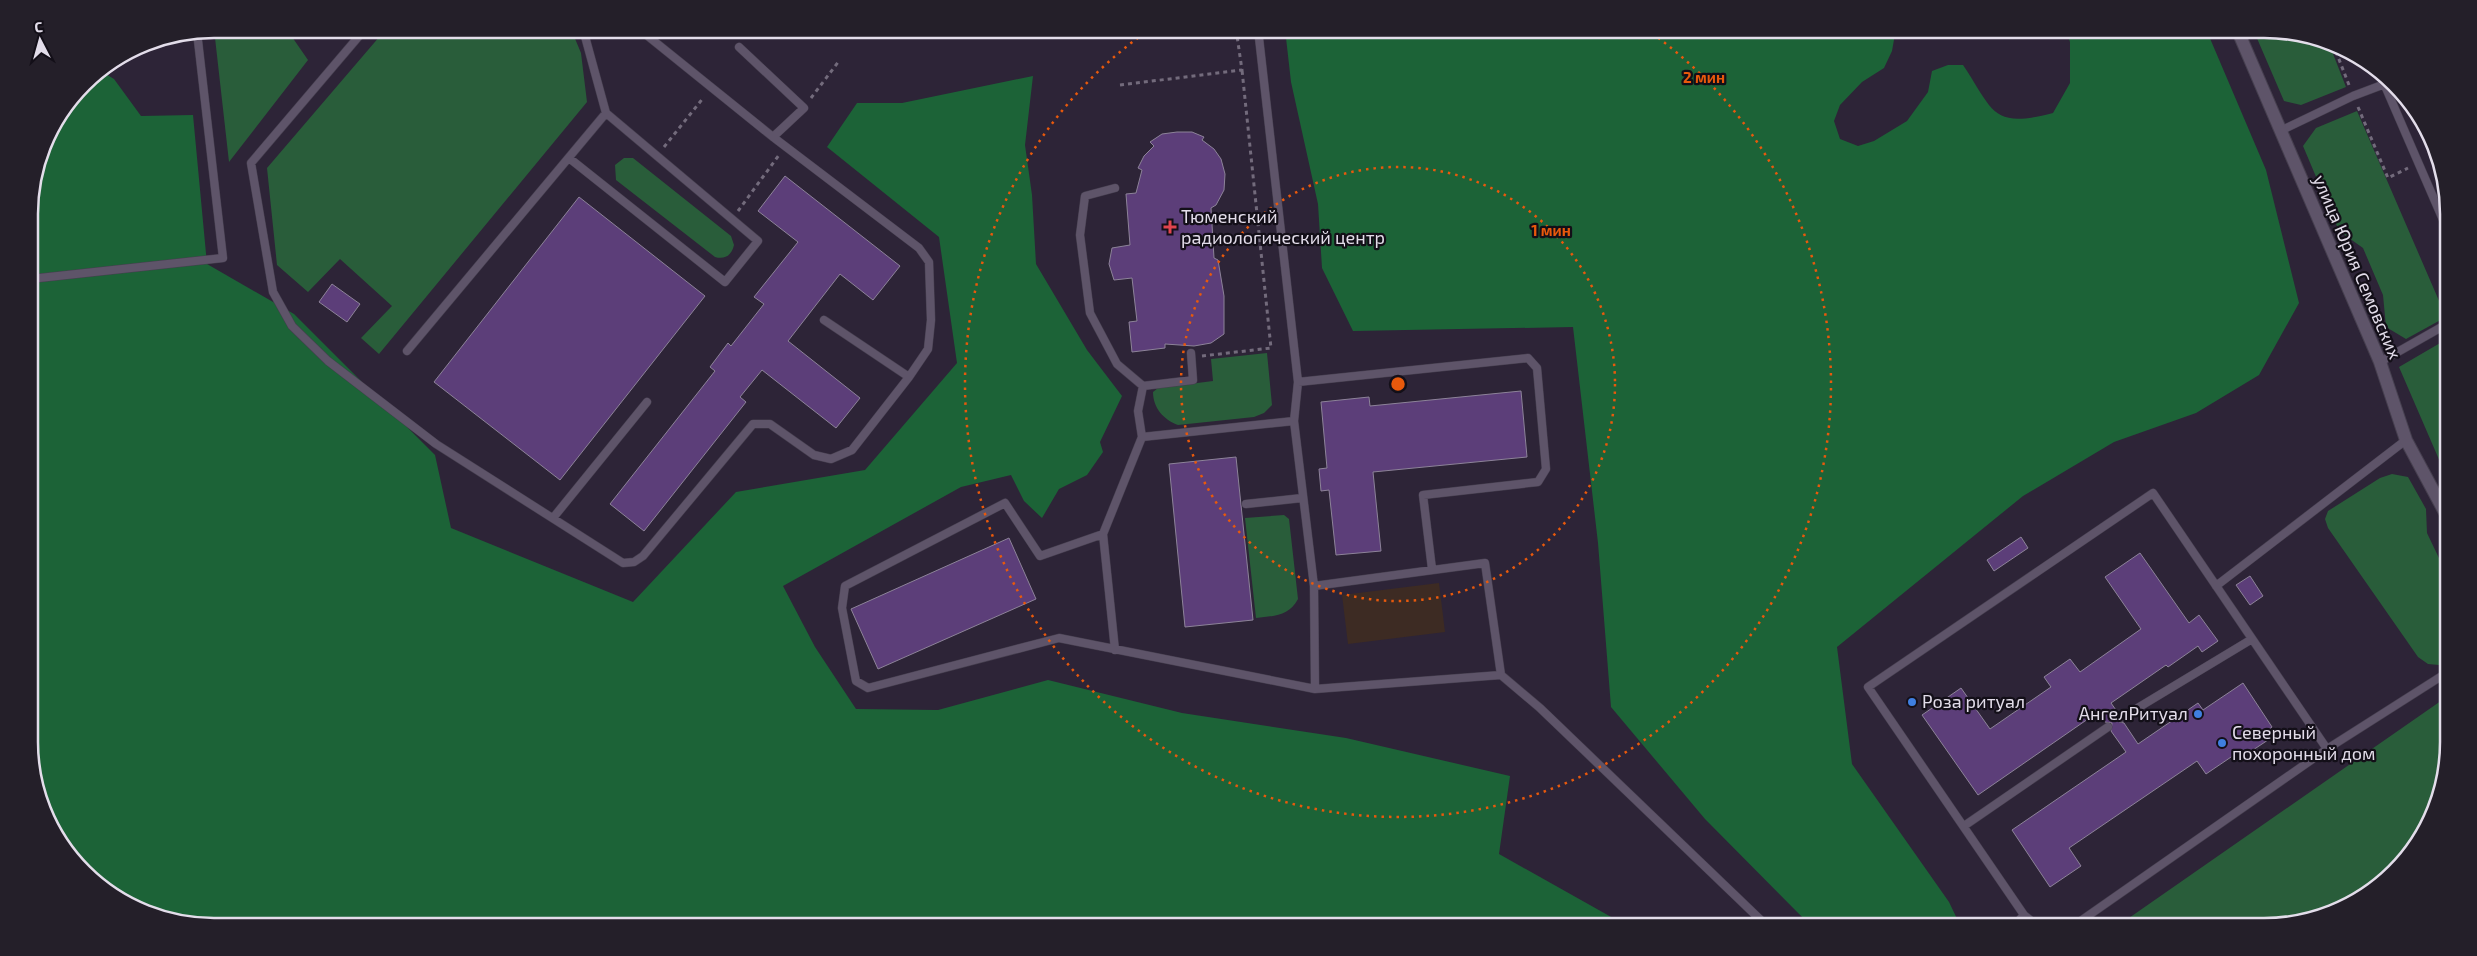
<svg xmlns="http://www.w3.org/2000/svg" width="2477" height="956" font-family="'Exo 2',sans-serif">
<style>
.industrial{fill:#3d2b23}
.green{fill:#295d3a}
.forest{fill:#1c6337}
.building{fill:#5c3e79;stroke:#8d8399}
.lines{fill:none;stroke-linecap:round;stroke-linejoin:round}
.service-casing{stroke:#463f4f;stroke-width:9}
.minor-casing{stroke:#463f4f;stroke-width:14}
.path{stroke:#736b7c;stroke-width:3;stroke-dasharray:4 4;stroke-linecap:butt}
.service{stroke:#5e5469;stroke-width:8}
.minor{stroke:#5e5469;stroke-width:12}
.ring{fill:none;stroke:#e8590c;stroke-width:2.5;stroke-dasharray:2.5 5}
.health-dot{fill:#e0444e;stroke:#130f18;stroke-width:2}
.shop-dot{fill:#3f7fe0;stroke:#130f18;stroke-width:2}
.labels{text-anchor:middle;stroke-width:4.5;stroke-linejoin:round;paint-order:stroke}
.poi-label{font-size:18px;fill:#e3ddea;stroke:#130f18;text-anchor:start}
.street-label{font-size:18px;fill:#e3ddea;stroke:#130f18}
.rim{fill:none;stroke:#e3ddea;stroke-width:2.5}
.centre{fill:#e8590c;stroke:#130f18;stroke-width:2.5}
.ring-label{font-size:15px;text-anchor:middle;font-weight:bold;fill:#e8590c;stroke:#130f18;stroke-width:4.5;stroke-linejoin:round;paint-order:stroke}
</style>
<rect width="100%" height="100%" fill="#2d2437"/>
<path class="industrial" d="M1439 583 1445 632 1348 644 1342 595Z"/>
<path class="green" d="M214 29H294L290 34 308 60 229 162Z
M386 29H571L581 53 587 102 379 354 361 338 392 306 340 259 308 292 277 265 267 168Z
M2253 29 2328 41 2346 87 2301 105 2284 101Z
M2357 111 2446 317 2406 339 2386 327 2383 295 2363 248 2339 231 2303 146 2316 128Z
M624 158H633L731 236 734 245C732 255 725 260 715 257L616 180 615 165Z
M2447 339V478L2399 367Z
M1267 353 1272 405 1264 413 1254 417 1178 425C1164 420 1153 408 1153 392L1158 388 1213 381 1211 359Z
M2392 474 2408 477 2426 509 2427 533 2448 577V659L2439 665 2428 664 2418 657 2328 528 2325 519 2328 511 2380 478Z
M1284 515 1289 519 1298 599C1289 616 1274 616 1256 618L1245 518Z
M2448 696V742L2438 802 2410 855 2376 889 2323 917 2275 927H2116Z"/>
<path class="forest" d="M1285 29H1892L1895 34 1892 51 1884 68 1862 82 1840 105 1834 121 1840 139 1858 146 1874 141 1907 121 1928 92 1932 71 1948 65H1963C1994 111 1991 129 2053 113L2070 83V42L2066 29H2206L2266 170 2299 303 2259 375 2196 413 2114 442 2023 496 1837 647 1852 764 1949 902 1961 927H1812L1705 819 1611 707 1598 543 1573 327 1353 331 1322 268 1318 204 1291 82Z
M99 70 114 79 141 116 193 115 207 264 294 314 435 455 451 528 633 602 736 492 865 470 957 363 939 237 827 147 857 103H902L1033 76 1025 145 1032 195 1036 264 1087 350 1122 396 1100 442 1103 452 1087 475 1059 489 1042 518 1024 501 1011 475 961 487 783 586 815 647 856 709 938 710 1048 680 1182 713 1346 738 1510 776 1499 854 1629 927H214L154 917 111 896 74 864 48 824 32 778 29 201 48 132 92 75Z"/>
<path class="building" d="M1177 132H1192L1204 137 1202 140 1214 149 1221 159 1225 174 1224 190 1216 205 1211 208 1214 258 1218 260 1224 296V334L1211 343 1194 346 1165 344V348L1132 352 1129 322 1137 321 1132 278 1114 280 1109 264 1112 248 1130 245 1126 194 1136 193 1142 170 1138 168 1144 156 1154 146 1150 142 1162 134Z
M785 176 900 266 873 300 840 274 788 341 860 398 836 428 762 370 740 397 746 402 644 531 610 504 715 371 710 367 728 343 731 346 764 304 754 297 798 242 758 211Z
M579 197 705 296 560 480 434 382Z
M332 284 360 304 347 322 319 302Z
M1521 391 1527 457 1373 472 1381 551 1336 555 1329 490 1321 491 1319 469 1327 468 1321 402 1369 397 1370 406Z
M1236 457 1253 620 1185 627 1169 464Z
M2021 537 2028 548 1994 571 1987 560Z
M1009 538 1036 599 878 669 851 609Z
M2140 553 2189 623 2199 615 2218 641 2202 652 2198 646 2168 667 2166 665 2111 703 2118 713 2116 721 2124 723 2138 744 2198 703 2203 710 2243 683 2272 727 2264 733 2268 740 2241 758 2237 753 2206 774 2197 761 2069 848 2081 866 2050 887 2012 830 2126 752 2111 731 2112 723 2105 722 2098 712 1978 795 1922 715 1961 688 1990 729 2051 687 2044 677 2070 659 2080 672 2141 629 2105 577Z
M2250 576 2263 596 2250 605 2236 585Z"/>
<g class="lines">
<defs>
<path id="service" d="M365 29 251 163 273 292 292 326 328 361 436 444 623 563 634 562 643 556 753 424H770L814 455 831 459 852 450 909 377 928 349 931 320 929 262 919 248 773 137 639 29
M1258 29 1298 382 1294 421 1314 586 1315 689 1501 675 1540 708 1768 927
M739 47 804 108 773 137
M2379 72 2447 229
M2280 131 2353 96 2390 82
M569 158 725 282 758 241 606 113 583 29
M1115 188 1085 196 1080 235 1090 313 1117 364 1143 386 1138 411 1142 437 1294 421
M30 279 223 258 197 32
M824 320 909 377
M407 351 606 113
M2380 362 2447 324
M1298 382 1528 358 1537 368 1546 469 1538 482 1423 495 1432 569
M1143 386 1193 380 1191 353
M1246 504 1302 498
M553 518 647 402
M1103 534 1040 556 1005 503 845 586 842 608 856 681 868 688 1059 638 1315 689
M1314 586 1485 563 1501 675
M2216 586 2406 440
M1115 650 1103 534 1142 437
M2121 718 2252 639
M1964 826 2108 727
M2013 927 2024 915
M2039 927 2024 915 1868 687 2153 493 2327 749
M2072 927 2327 749 2448 672"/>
<path id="minor" d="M2237 29 2380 362 2406 440 2448 518"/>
</defs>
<use href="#service" class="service-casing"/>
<use href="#minor" class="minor-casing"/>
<path class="path" d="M2333 44 2349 85
M1120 85 1242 70 1236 29
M811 98 839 61
M2358 107 2388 178 2408 168
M664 147 704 97
M2430 158 2437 154
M738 211 779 155
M1202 356 1271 348 1242 70"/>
<use href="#service" class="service"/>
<use href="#minor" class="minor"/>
</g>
<g class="ring">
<circle cx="1398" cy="384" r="217"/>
<path d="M1646 29A433 433 0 1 1 1150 29"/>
</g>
<path class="health-dot" d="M1167.5 219.5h5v5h5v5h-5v5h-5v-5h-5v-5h5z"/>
<g class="shop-dot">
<circle cx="1912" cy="702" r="5"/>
<circle cx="2198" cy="714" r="5"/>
<circle cx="2222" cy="743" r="5"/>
</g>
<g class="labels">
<g class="poi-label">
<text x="1181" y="223">Тюменский<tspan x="1181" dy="21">радиологический центр</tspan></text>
<text x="1922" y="708">Роза ритуал</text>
<text x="2188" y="720" text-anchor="end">АнгелРитуал</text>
<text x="2232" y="739">Северный<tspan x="2232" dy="21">похоронный дом</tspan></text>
</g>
<g class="street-label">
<text transform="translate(2357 267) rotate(67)" y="6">улица Юрия Семовских</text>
</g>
</g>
<path d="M0 0H2477V956H0ZM214 38H2264A176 176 0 0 1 2440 214V742A176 176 0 0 1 2264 918H214A176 176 0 0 1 38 742V214A176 176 0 0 1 214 38Z" fill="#241f29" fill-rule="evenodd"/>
<path class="rim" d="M214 38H2264A176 176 0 0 1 2440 214V742A176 176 0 0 1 2264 918H214A176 176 0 0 1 38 742V214A176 176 0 0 1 214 38Z"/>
<circle cx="1398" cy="384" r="8" class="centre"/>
<g class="ring-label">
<text x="1704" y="83">2 мин</text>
<text x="1551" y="236">1 мин</text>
</g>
<g transform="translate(40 40) rotate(354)" stroke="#130f18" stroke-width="4" paint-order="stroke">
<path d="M0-4L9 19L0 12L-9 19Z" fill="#e3ddea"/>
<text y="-8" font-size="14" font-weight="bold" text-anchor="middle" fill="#e3ddea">С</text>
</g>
</svg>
